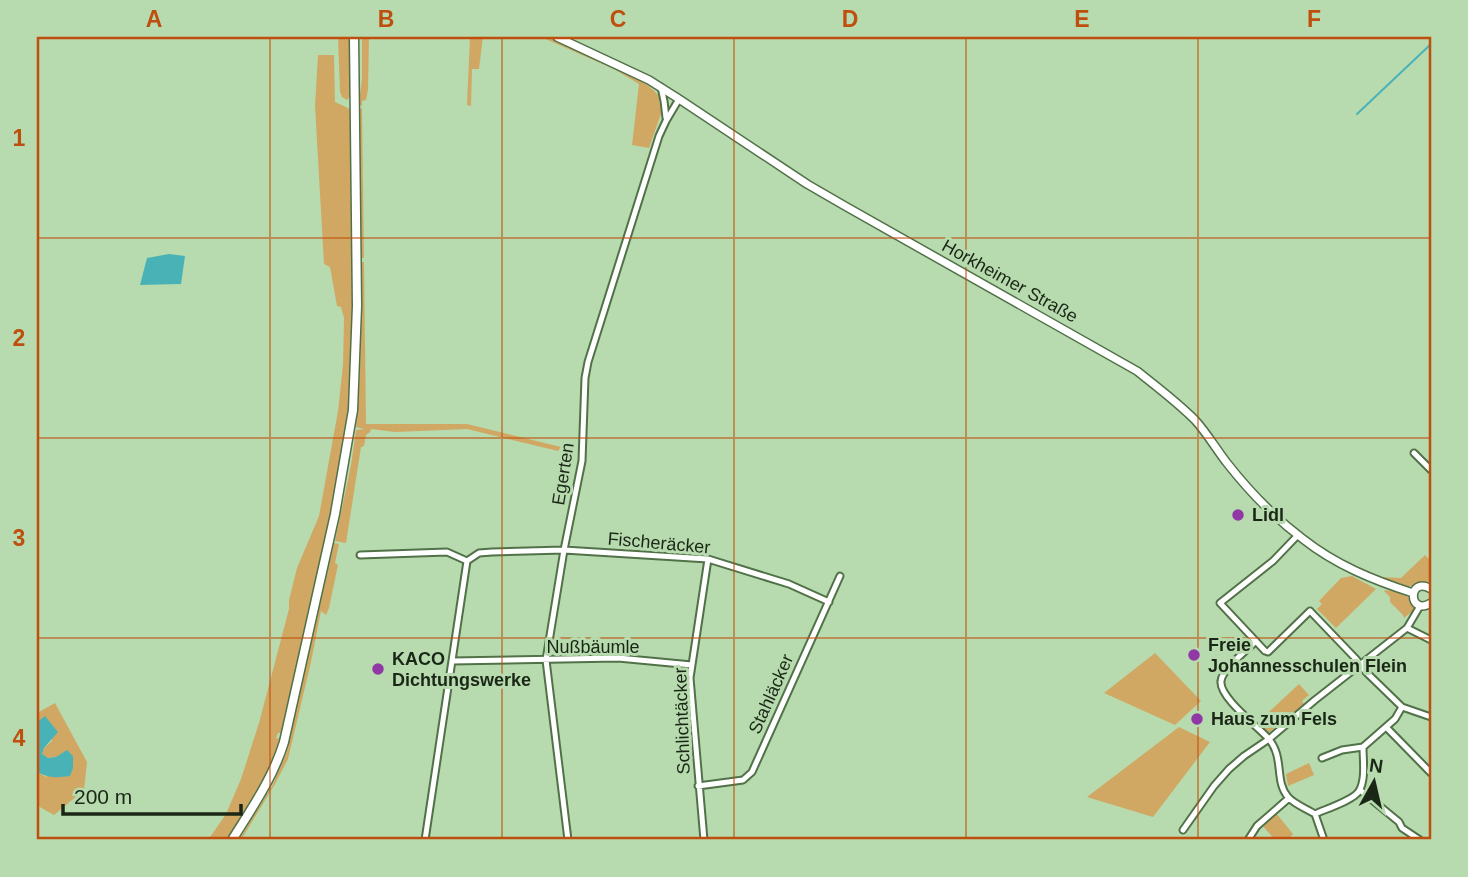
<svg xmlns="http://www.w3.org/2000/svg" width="1468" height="877" font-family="Helvetica,sans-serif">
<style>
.green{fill:#d1a863}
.water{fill:#49b2b6}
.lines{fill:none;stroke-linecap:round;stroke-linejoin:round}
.stream{stroke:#49b2b6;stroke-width:2}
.street-casing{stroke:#517148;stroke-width:9}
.secondary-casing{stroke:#517148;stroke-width:10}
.primary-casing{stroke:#517148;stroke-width:11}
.street{stroke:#fff;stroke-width:5}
.secondary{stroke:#fff;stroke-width:7}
.primary{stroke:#fff;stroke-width:8}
.grid{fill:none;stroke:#bf4f0e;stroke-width:2;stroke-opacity:0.55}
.poi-dot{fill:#9039a6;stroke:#b7dbae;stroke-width:2.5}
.labels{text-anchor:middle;stroke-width:6;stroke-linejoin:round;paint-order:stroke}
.street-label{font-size:18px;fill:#1a2716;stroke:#b7dbae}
.poi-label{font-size:18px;font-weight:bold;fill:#1a2716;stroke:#b7dbae;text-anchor:start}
.neatline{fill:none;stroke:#bf4f0e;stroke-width:2.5}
.grid-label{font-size:23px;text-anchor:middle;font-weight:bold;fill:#bf4f0e}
</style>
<rect width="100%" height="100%" fill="#b7dbae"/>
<path class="green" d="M338 37H349L351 95 347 100 342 97 340 92Z
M362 37H369L368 90 366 100 362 101V106L360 105 359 102 362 79Z
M470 37H483L479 69H472L471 106 467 105Z
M541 37H549C580 51 644 73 662 100L659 101 662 111 649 148 632 145 639 84 614 69Z
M318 55H334L335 102 348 108 351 111 353 341 350 411 332 515 283 733H278L276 738 282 739 273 766 229 840H208L226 814 241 779 259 723 289 609V600L297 568 319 516 338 411 343 365 344 318 341 307 337 306 330 267 324 264 315 106Z
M362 108 364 258H361L359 111 360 109Z
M361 262H364L366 424H467L561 447 558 451 467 429 395 432 371 429 370 432 366 435 364 446 361 447 346 543 335 541 351 465 356 430 364 429 356 427V425C362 371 361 316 361 262Z
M334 543 339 544 335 563 338 565 329 608 326 615 321 611 311 662 288 759 275 784 241 840H239L272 786 286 754Z
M1425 555 1431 561 1430 583C1423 582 1421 585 1414 586 1399 588 1372 575 1359 567L1381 577 1401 578Z
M1352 576 1376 589 1336 628 1317 609 1322 604 1319 601 1341 578Z
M1385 590C1398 592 1415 595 1414 610L1404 618 1403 615 1390 602V597L1384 591Z
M1155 653 1201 701 1175 725 1104 693Z
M1299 684 1309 695 1302 701 1304 704 1267 734 1257 723Z
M55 703 87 762 84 790 54 815 38 806 37 803V772L46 777 56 757 47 758 42 754 44 748 52 741 45 717 37 722V713Z
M1179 727 1210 742 1153 817 1087 797Z
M1309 763 1314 775 1288 786 1286 774Z
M1276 813 1293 834 1288 840H1275L1262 825Z"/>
<path class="water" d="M169 254 185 256 181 284 140 285 147 258Z
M45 716 58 732 44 748 42 754 48 758 56 757 67 750 73 756V768L70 776C57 778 48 778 37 772V722Z"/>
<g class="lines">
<path class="stream" d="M1357 114 1431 44"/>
<defs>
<path id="street" d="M661 87 664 101 666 118
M1414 453 1431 470
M1298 535 1273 561 1220 603 1265 651 1268 652 1310 611 1356 659 1366 672 1402 707 1431 717
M360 555 447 552 467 561
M1407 628 1431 640
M1256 641C1247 650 1222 669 1221 681 1219 697 1256 725 1268 738 1285 757 1274 781 1288 797 1294 804 1307 809 1315 814L1324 840
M452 661 618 658 692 665
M1386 727 1431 773
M1322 758 1342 750 1363 747 1395 719 1402 707
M698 786 743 780 752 772 840 576
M1360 790 1399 822 1402 828 1420 840
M1315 814C1326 809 1354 800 1359 791 1366 780 1363 760 1363 747
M1183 830 1214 786 1229 769 1244 756 1269 739 1315 700 1407 628 1420 606
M425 840 467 561 479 553 492 552 564 550 708 559 789 584 829 602
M568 840 546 660 564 550 582 461 585 378 588 362 659 136 666 121 679 99
M704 840 690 678 708 559
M1248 840 1257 826 1289 798"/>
<path id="secondary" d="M557 37 649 80 679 99 807 184 845 206 1137 371C1157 387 1177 402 1195 420 1207 433 1216 449 1227 463 1249 491 1275 518 1303 539 1336 565 1373 580 1413 593
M1431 589C1407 575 1408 617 1431 603"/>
<path id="primary" d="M232 840C252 808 273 778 284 742L335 514 353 410 357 306 354 37"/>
</defs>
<use href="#street" class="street-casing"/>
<use href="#secondary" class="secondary-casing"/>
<use href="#primary" class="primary-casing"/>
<use href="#street" class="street"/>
<use href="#secondary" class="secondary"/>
<use href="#primary" class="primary"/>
</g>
<path class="grid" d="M270 37V840M502 37V840M734 37V840M966 37V840M1198 37V840M37 238H1431M37 438H1431M37 638H1431"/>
<g class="poi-dot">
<circle cx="1238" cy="515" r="7"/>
<circle cx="1194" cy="655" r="7"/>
<circle cx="378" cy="669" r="7"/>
<circle cx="1197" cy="719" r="7"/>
</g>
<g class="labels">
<g class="street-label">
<text transform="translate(1010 281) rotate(29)" y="6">Horkheimer Straße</text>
<text transform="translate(563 474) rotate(-81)" y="6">Egerten</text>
<text transform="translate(659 543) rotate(5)" y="6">Fischeräcker</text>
<text x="593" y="653">Nußbäumle</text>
<text transform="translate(771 694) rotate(-66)" y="6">Stahläcker</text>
<text transform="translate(682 721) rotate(-92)" y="6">Schlichtäcker</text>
</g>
<g class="poi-label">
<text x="1252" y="521">Lidl</text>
<text x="1208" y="651">Freie<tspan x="1208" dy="21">Johannesschulen Flein</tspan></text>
<text x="392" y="665">KACO<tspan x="392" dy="21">Dichtungswerke</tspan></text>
<text x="1211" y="725">Haus zum Fels</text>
</g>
</g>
<rect width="1468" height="877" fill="none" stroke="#b7dbae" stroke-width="77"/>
<g transform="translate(1374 782) rotate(8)" stroke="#b7dbae" stroke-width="5" paint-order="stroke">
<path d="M0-5L12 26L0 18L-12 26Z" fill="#1a2716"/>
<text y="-10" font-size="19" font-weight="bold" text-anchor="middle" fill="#1a2716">N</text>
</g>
<path d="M63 804v10h178v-10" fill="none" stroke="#1a2716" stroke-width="3.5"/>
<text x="74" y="804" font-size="21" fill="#1a2716" stroke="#b7dbae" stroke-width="5" paint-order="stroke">200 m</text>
<rect x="38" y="38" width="1392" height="800" class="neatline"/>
<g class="grid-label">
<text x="154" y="27">A</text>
<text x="386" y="27">B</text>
<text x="618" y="27">C</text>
<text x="850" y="27">D</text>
<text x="1082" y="27">E</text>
<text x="1314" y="27">F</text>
<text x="19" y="146">1</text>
<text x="19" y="346">2</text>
<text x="19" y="546">3</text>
<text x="19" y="746">4</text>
</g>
</svg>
